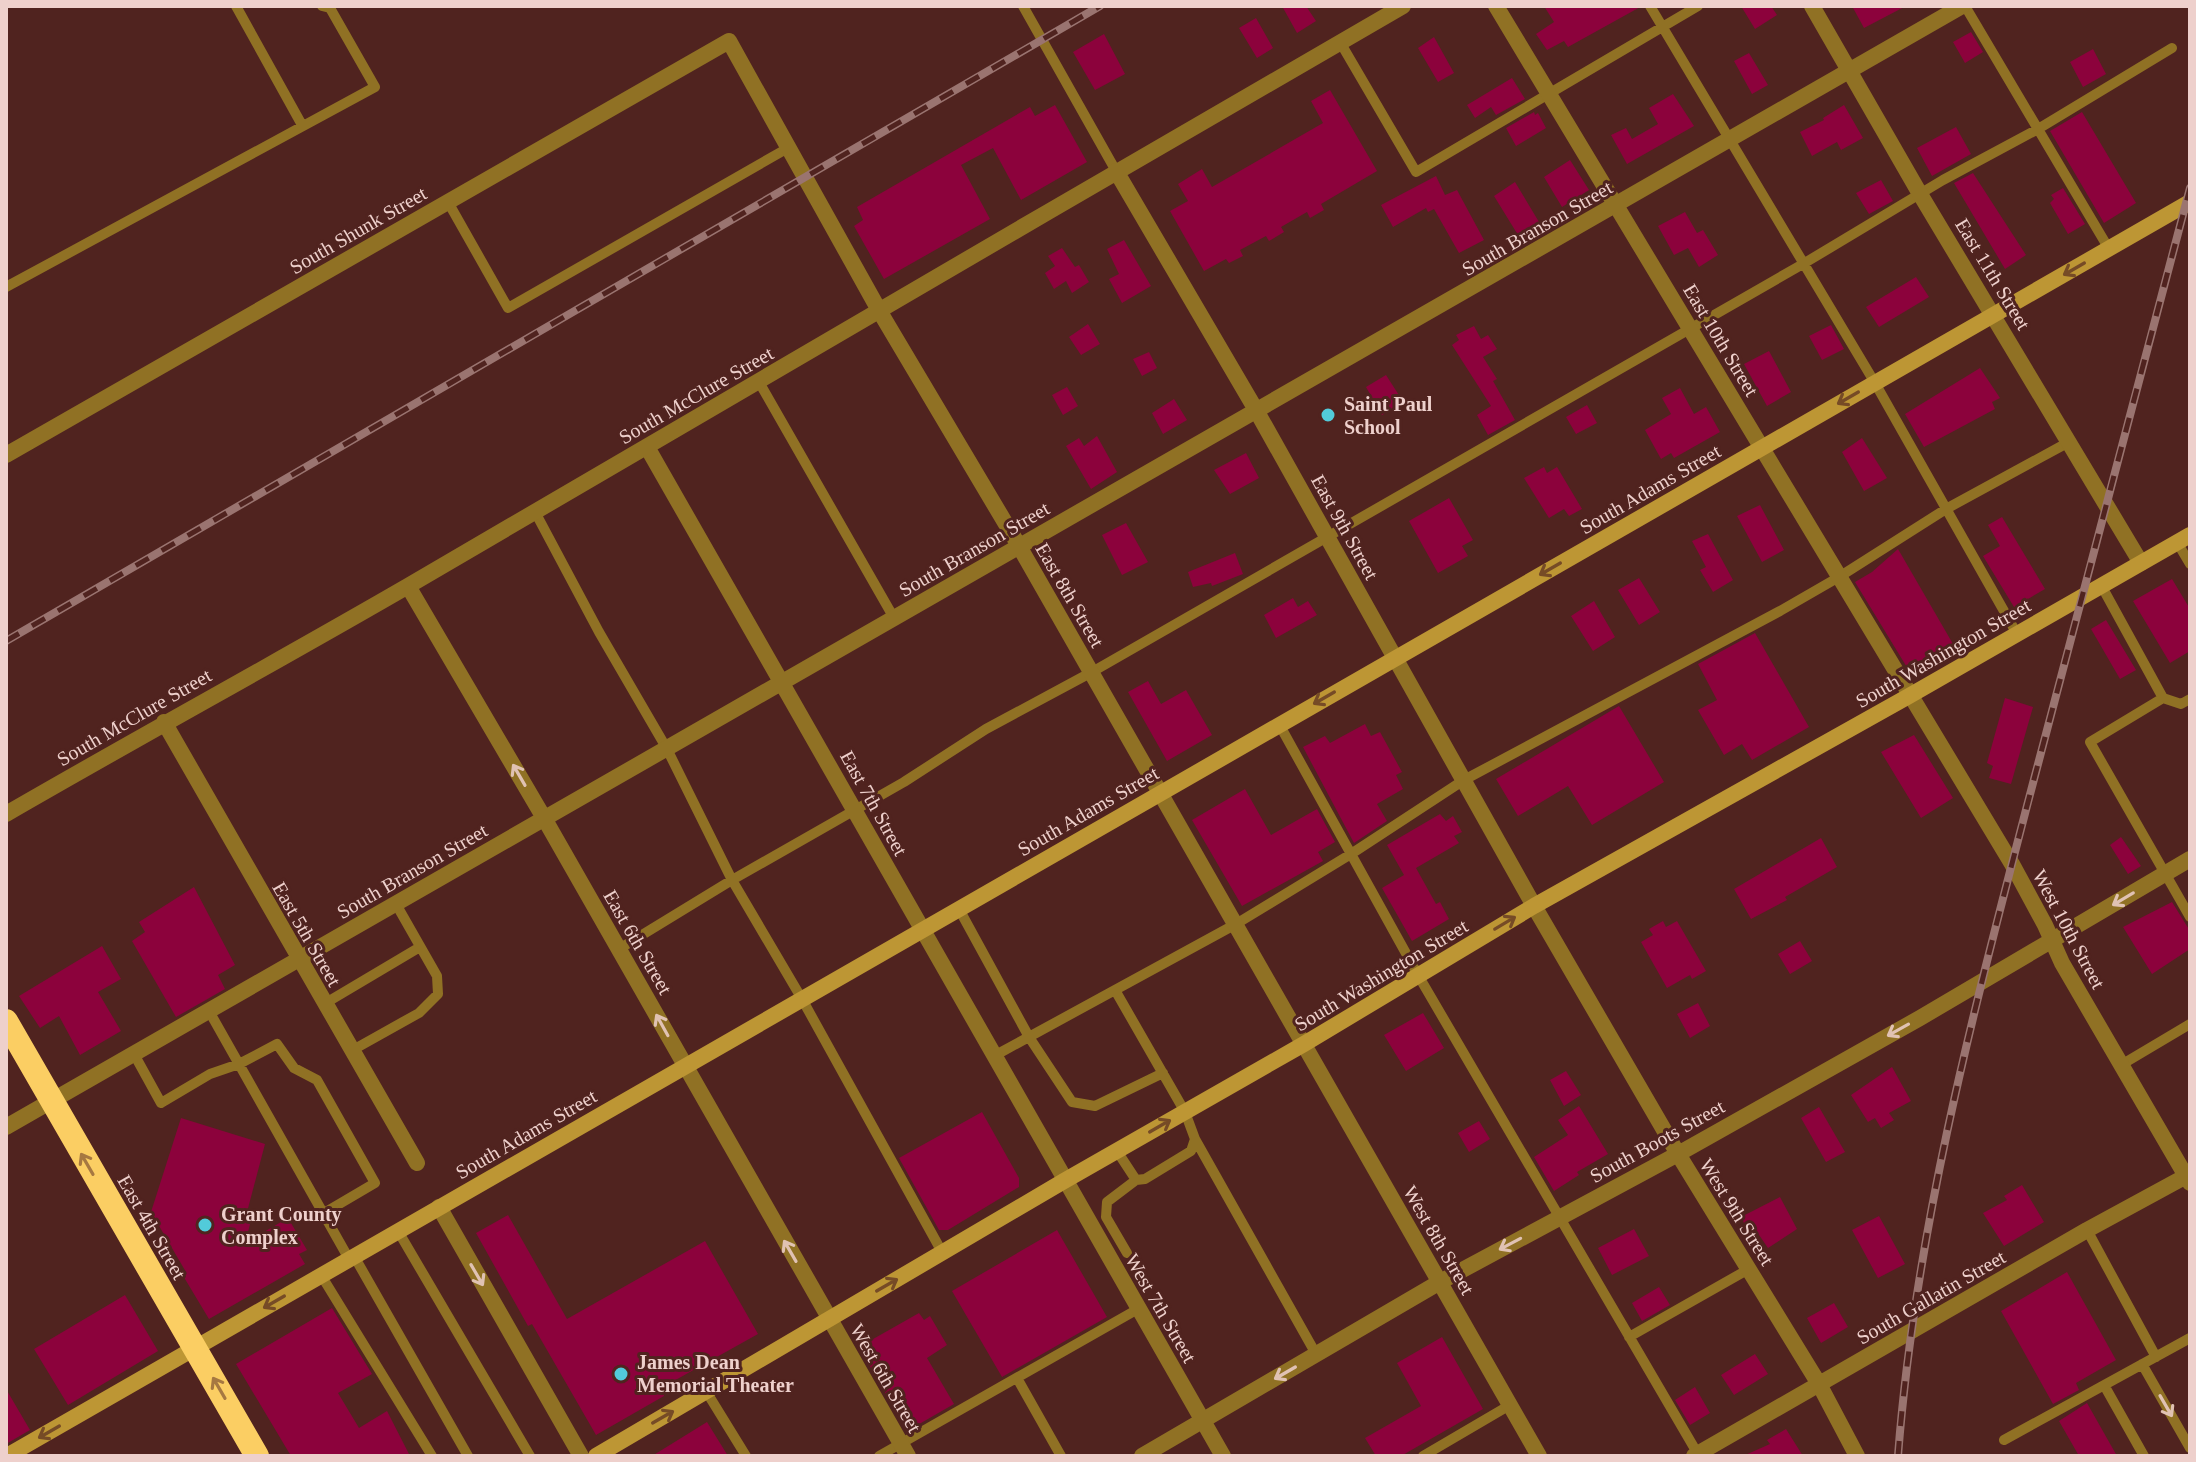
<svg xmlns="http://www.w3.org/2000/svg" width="2196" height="1462" font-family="'Times New Roman',serif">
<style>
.building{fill:#8c023c}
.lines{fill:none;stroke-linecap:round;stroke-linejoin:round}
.lane{stroke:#907124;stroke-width:10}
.street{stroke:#907124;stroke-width:16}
.secondary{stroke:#bd9634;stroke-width:16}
.highway{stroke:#fbce63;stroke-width:24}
.rail-casing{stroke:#9a7470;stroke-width:8}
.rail{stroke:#50231f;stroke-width:5;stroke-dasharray:15;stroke-linecap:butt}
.oneway{stroke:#764b26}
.oneway2{stroke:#e0c2b3}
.oneway3{stroke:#a67841}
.poi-dot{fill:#52cbda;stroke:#50231f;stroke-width:3}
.labels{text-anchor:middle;stroke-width:6;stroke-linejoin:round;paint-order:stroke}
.street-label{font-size:20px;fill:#eed0cc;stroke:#50231f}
.poi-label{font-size:20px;font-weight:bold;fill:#eed0cc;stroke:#50231f;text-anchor:start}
</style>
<rect width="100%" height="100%" fill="#50231f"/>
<path class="building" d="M1282 6H1306L1316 21 1297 33Z
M1544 6H1642L1568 47 1564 41 1547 50 1536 34 1554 22Z
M1741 6H1771L1777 15 1755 29Z
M1852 6H1906L1864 28Z
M1256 18 1273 48 1257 58 1239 28Z
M1971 32 1983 52 1965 63 1953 42Z
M1104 34 1125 74 1095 90 1073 52Z
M1434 37 1454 73 1438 82 1418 48Z
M2093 49 2106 74 2083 87 2070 62Z
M1749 53 1768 85 1752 94 1734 61Z
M1512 78 1525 99 1496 115 1491 107 1475 118 1467 105Z
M1330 90 1377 171 1321 204 1324 210 1310 218 1307 212 1281 227 1284 232 1269 241 1266 236 1240 250 1243 256 1229 263 1226 259 1204 271 1170 211 1188 201 1178 184 1202 169 1212 187 1323 123 1311 101Z
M1673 94 1694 126 1627 164 1611 135 1626 128 1632 139 1658 124 1649 108Z
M1055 105 1087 162 1021 200 993 148 961 165 990 219 884 279 854 226 863 220 857 207 1030 107 1035 116Z
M1844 105 1863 138 1841 150 1837 142 1812 156 1800 132 1824 120 1823 118Z
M1534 112 1535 115 1538 113 1546 128 1516 146 1506 128Z
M2082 112 2136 203 2104 223 2050 131Z
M1956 127 1971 154 1932 176 1917 148Z
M1570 160 1589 190 1562 207 1544 177Z
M1973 173 2026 255 2005 269 1954 183Z
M1436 176 1445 195 1457 190 1484 240 1459 253 1434 209 1428 212 1426 208 1393 227 1381 205Z
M1881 180 1893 201 1869 214 1856 193Z
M1515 182 1539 222 1518 235 1494 196Z
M2063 188 2085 224 2068 234 2050 203 2054 199 2051 195Z
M1685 212 1697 233 1703 230 1718 255 1699 267 1688 248 1674 255 1658 226Z
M1124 240 1151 286 1122 303 1109 279 1119 274 1107 249Z
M1062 248 1075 267 1079 265 1089 282 1072 293 1066 281 1054 289 1045 273 1055 266 1048 256Z
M1916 277 1929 297 1879 327 1866 307Z
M1088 324 1100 344 1081 355 1069 337Z
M1831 325 1844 349 1822 360 1809 336Z
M1474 326 1481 339 1488 335 1497 349 1483 357 1497 379 1493 381 1515 420 1488 435 1477 415 1491 406 1452 345 1459 340 1456 335Z
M1769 351 1791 392 1767 406 1744 364Z
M1149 352 1157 368 1142 376 1133 359Z
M1980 368 2000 398 1992 402 1995 409 1924 447 1905 414Z
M1386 375 1404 403 1382 415 1366 387Z
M1067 387 1078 406 1063 415 1052 395Z
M1680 388 1694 414 1706 407 1720 432 1674 458 1671 453 1661 459 1645 430 1671 414 1662 398Z
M1174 399 1187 420 1163 434 1152 413Z
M1587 405 1597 423 1576 434 1566 417Z
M1097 436 1117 472 1091 489 1066 446 1079 438 1084 446Z
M1862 438 1887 478 1864 491 1842 452Z
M1246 453 1259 478 1230 494 1214 470Z
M1544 467 1547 473 1557 467 1582 509 1569 516 1564 509 1549 518 1524 478Z
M1449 498 1473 540 1462 546 1468 556 1438 573 1409 521Z
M1760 505 1784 550 1762 562 1737 516Z
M2002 517 2045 589 2014 607 1983 556 2000 546 1988 525Z
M1126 523 1148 562 1122 575 1102 535Z
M1708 534 1733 580 1713 592 1700 570 1706 567 1692 541Z
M1898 549 1953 644 1908 669 1855 582 1872 572Z
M1235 553 1243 574 1212 586 1211 583 1193 587 1188 572Z
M1639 578 1660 612 1639 625 1618 590Z
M2172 579 2190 609V651L2170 663 2133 601Z
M1293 598 1298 607 1308 601 1317 615 1276 638 1264 615Z
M1594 601 1615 637 1593 651 1571 616Z
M2106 620 2136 670 2120 679 2091 629Z
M1755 633 1809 727 1752 760 1742 744 1724 755 1698 710 1717 700 1698 664Z
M1148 681 1161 704 1186 690 1212 735 1167 761 1128 692Z
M2005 698 2033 707 2011 784 1989 778 1993 766 1987 763Z
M1619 706 1664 782 1592 825 1568 786 1518 816 1496 779Z
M1365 724 1371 736 1380 732 1402 772 1396 775 1403 789 1377 804 1387 821 1354 843 1303 747 1325 736 1330 743Z
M1914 735 1953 798 1921 818 1881 752Z
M1245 789 1271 835 1317 809 1335 842 1318 852 1323 861 1242 906 1192 820Z
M1440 814 1446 821 1453 816 1462 832 1454 836 1459 843 1416 868 1436 904 1440 902 1449 919 1412 941 1382 888 1404 875 1387 845Z
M2121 837 2141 866 2128 874 2110 845Z
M1821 838 1837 867 1785 897 1787 900 1751 919 1734 889Z
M194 887 235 965 218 975 225 989 176 1017 132 941 145 932 139 922Z
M2172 902 2190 931V949L2152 974 2123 927Z
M1663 921 1666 927 1677 921 1706 971 1692 979 1690 975 1667 988 1641 942 1653 935 1649 929Z
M1800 941 1812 961 1790 974 1778 954Z
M102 946 121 979 98 992 121 1031 80 1055 59 1016 40 1028 19 996Z
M1698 1003 1710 1026 1690 1038 1677 1014Z
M1423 1013 1444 1048 1406 1071 1384 1035Z
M1892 1067 1911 1101 1889 1113 1894 1120 1881 1128 1875 1118 1868 1122 1851 1095Z
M1566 1071 1581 1095 1564 1106 1550 1080Z
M1579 1106 1608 1154 1577 1172 1579 1175 1554 1191 1534 1157 1568 1135 1558 1120Z
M1819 1107 1845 1152 1826 1162 1801 1118Z
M982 1112 1019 1178V1187L948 1230H939L899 1158Z
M181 1118 265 1144 246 1216 252 1217 245 1243 288 1218 307 1250 299 1254 305 1264 209 1319 182 1274 186 1272 151 1212Z
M1479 1121 1490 1139 1469 1152 1458 1133Z
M2022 1185 2044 1222 2004 1246 1983 1213 2007 1200 2004 1196Z
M1780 1197 1797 1229 1768 1248 1755 1229 1749 1233 1741 1217Z
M508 1215 567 1319 705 1241 758 1334 663 1387 664 1396 596 1435 532 1324 528 1326 476 1233Z
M1879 1216 1905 1264 1878 1278 1852 1230Z
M1634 1229 1649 1256 1612 1275 1598 1248Z
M1057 1230 1107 1317 1002 1377 952 1291Z
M2067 1272 2116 1360 2076 1383 2079 1390 2053 1404 2001 1311Z
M1659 1287 1670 1305 1642 1321 1632 1303Z
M125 1295 158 1351 68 1405 34 1349Z
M1834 1303 1848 1327 1821 1343 1807 1318Z
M332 1308 372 1374 338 1393 359 1428 387 1411 410 1456H291L236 1364Z
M919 1313 924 1320 930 1316 947 1345 927 1358 954 1404 907 1431 859 1347Z
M1442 1337 1483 1409 1401 1456H1376L1365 1438 1421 1406 1397 1363Z
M1755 1354 1768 1374 1734 1395 1721 1375Z
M1695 1387 1710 1413 1690 1425 1675 1400Z
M6 1389 30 1430 6 1444Z
M2087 1403 2117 1456H2079L2059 1421Z
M707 1422 728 1456H652Z
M1786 1429 1803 1456H1743L1770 1444 1767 1440Z"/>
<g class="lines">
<path class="lane" d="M236 6 302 125
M1023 6 1116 171
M1650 6 1875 383 2017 634
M1965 6 2109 249
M1340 42 1416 172 1698 6
M448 202 508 308 788 148
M6 287 375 87 330 8 322 6
M759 382 894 618
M534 510 599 632 667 749 732 880 802 999 942 1252
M2177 542 2190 564
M2101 585 2163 698 2181 704 2190 699
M2163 698 2090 742 2190 917
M1279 724 1418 975 1699 1456
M959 909 1029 1037 1072 1102 1095 1106 1163 1073
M619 949 732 880 904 782 986 729 1092 672 1803 264 1943 180 2038 129 2172 48
M1115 990 1185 1112 1195 1139 1191 1151 1145 1179 1136 1180 1117 1151
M324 1004 420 947
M209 1011 349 1259
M351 1051 419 1013 438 994 437 976 396 904
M134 1054 161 1103 210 1074 239 1064 277 1044 294 1068 317 1080 375 1183 324 1213
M994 1056 1236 924 1351 854 1464 780 1780 611 1839 577 1946 509 2069 442
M2121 1065 2190 1024
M1195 1139 1316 1354
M2087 1230 2156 1357
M398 1231 530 1456
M1127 1253 1106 1217 1107 1202 1136 1180
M354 1256 468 1456
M321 1275 432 1456
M1629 1337 1749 1269
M2142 1364 2190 1448
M1017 1378 1061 1456
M2104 1385 2144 1456
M706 1391 746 1456
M2004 1440 2190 1338
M879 1456 1138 1309
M1423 1456 1510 1405"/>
<path class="street" d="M1496 6 2012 864 2045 925 2062 963 2190 1183
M1812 6 1920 194 2141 563
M1116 171 1256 410 1534 906 1678 1154 1819 1384 1857 1456
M647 447 1223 1456
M6 455 729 41 880 312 1019 546 1539 1456
M408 586 544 818 908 1456
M164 722 417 1163
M6 814C139 737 275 663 408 586 740 394 1070 197 1403 6
M6 1127 1962 6
M439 1207 581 1456
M1142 1456 1440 1282 1678 1154 1920 1018 2190 859
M1694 1456 2087 1230 2190 1174"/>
<path class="secondary" d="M7 1456 2190 202
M596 1456 1064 1181 1304 1044 1534 906 1909 696 2190 535"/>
<path class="highway" d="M6 1021 257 1456"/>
<defs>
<path id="rail" d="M6 641 1100 6
M1898 1456C1915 1233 1972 1017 2028 802 2082 597 2136 392 2190 188"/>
</defs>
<use href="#rail" class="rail-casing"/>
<use href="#rail" class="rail"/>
</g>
<defs><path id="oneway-shaft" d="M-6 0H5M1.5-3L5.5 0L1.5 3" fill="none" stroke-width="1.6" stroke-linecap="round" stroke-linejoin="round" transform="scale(2)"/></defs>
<g class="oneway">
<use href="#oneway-shaft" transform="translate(2074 269) rotate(150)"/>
<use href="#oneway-shaft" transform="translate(1848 398) rotate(150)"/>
<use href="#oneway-shaft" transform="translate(1550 569) rotate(150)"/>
<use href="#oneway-shaft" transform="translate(1324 698) rotate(150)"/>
<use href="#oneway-shaft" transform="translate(1505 923) rotate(-31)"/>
<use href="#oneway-shaft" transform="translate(1160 1126) rotate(-30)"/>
<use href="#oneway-shaft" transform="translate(887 1285) rotate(-30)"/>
<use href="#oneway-shaft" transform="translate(274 1302) rotate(150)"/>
<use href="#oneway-shaft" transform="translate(663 1417) rotate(-30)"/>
<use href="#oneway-shaft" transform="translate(49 1432) rotate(150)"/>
</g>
<g class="oneway2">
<use href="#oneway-shaft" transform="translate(519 775) rotate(-120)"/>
<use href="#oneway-shaft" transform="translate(2123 899) rotate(149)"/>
<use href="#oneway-shaft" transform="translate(662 1025) rotate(-119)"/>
<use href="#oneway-shaft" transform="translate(1898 1030) rotate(151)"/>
<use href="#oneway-shaft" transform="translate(1510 1244) rotate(152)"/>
<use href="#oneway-shaft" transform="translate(790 1251) rotate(-120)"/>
<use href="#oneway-shaft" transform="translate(477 1275) rotate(60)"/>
<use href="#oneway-shaft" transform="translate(1285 1373) rotate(150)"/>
<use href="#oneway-shaft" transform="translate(2166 1406) rotate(60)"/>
</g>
<g class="oneway3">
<use href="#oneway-shaft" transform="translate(87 1164) rotate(-120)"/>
<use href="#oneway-shaft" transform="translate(219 1388) rotate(-120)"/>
</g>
<g class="poi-dot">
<circle cx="1328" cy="415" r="8"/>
<circle cx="205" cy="1225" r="8"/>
<circle cx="621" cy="1374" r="8"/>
</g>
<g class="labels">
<g class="street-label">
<text transform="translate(1537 228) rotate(-30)" y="7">South Branson Street</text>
<text transform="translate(358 230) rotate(-30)" y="7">South Shunk Street</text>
<text transform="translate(1993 274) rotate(59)" y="7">East 11th Street</text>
<text transform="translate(1721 340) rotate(59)" y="7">East 10th Street</text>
<text transform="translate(696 395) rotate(-30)" y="7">South McClure Street</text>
<text transform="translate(1650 489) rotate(-30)" y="7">South Adams Street</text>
<text transform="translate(1345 527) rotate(61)" y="7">East 9th Street</text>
<text transform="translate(974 549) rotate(-30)" y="7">South Branson Street</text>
<text transform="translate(1070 595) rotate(60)" y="7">East 8th Street</text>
<text transform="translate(1943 653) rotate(-30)" y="7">South Washington Street</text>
<text transform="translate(134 717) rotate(-30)" y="7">South McClure Street</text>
<text transform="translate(874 803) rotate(61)" y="7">East 7th Street</text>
<text transform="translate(1088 811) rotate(-30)" y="7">South Adams Street</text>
<text transform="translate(412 871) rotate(-30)" y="7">South Branson Street</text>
<text transform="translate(2069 929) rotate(62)" y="7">West 10th Street</text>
<text transform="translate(307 934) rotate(60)" y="7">East 5th Street</text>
<text transform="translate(638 942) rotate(60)" y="7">East 6th Street</text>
<text transform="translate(1381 975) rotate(-31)" y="7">South Washington Street</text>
<text transform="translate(526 1134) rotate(-30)" y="7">South Adams Street</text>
<text transform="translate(1657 1141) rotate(-29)" y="7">South Boots Street</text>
<text transform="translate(1737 1212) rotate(58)" y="7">West 9th Street</text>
<text transform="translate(152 1227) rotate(60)" y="7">East 4th Street</text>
<text transform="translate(1439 1240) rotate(60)" y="7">West 8th Street</text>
<text transform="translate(1931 1297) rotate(-30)" y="7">South Gallatin Street</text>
<text transform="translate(1161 1308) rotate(60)" y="7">West 7th Street</text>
<text transform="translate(886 1378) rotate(60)" y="7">West 6th Street</text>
</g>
<g class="poi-label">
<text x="1344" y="411">Saint Paul<tspan x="1344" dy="23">School</tspan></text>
<text x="221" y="1221">Grant County<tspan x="221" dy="23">Complex</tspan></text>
<text x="637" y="1369">James Dean<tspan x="637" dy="23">Memorial Theater</tspan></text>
</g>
</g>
<rect width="2196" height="1462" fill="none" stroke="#eed0cc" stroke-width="16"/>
</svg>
